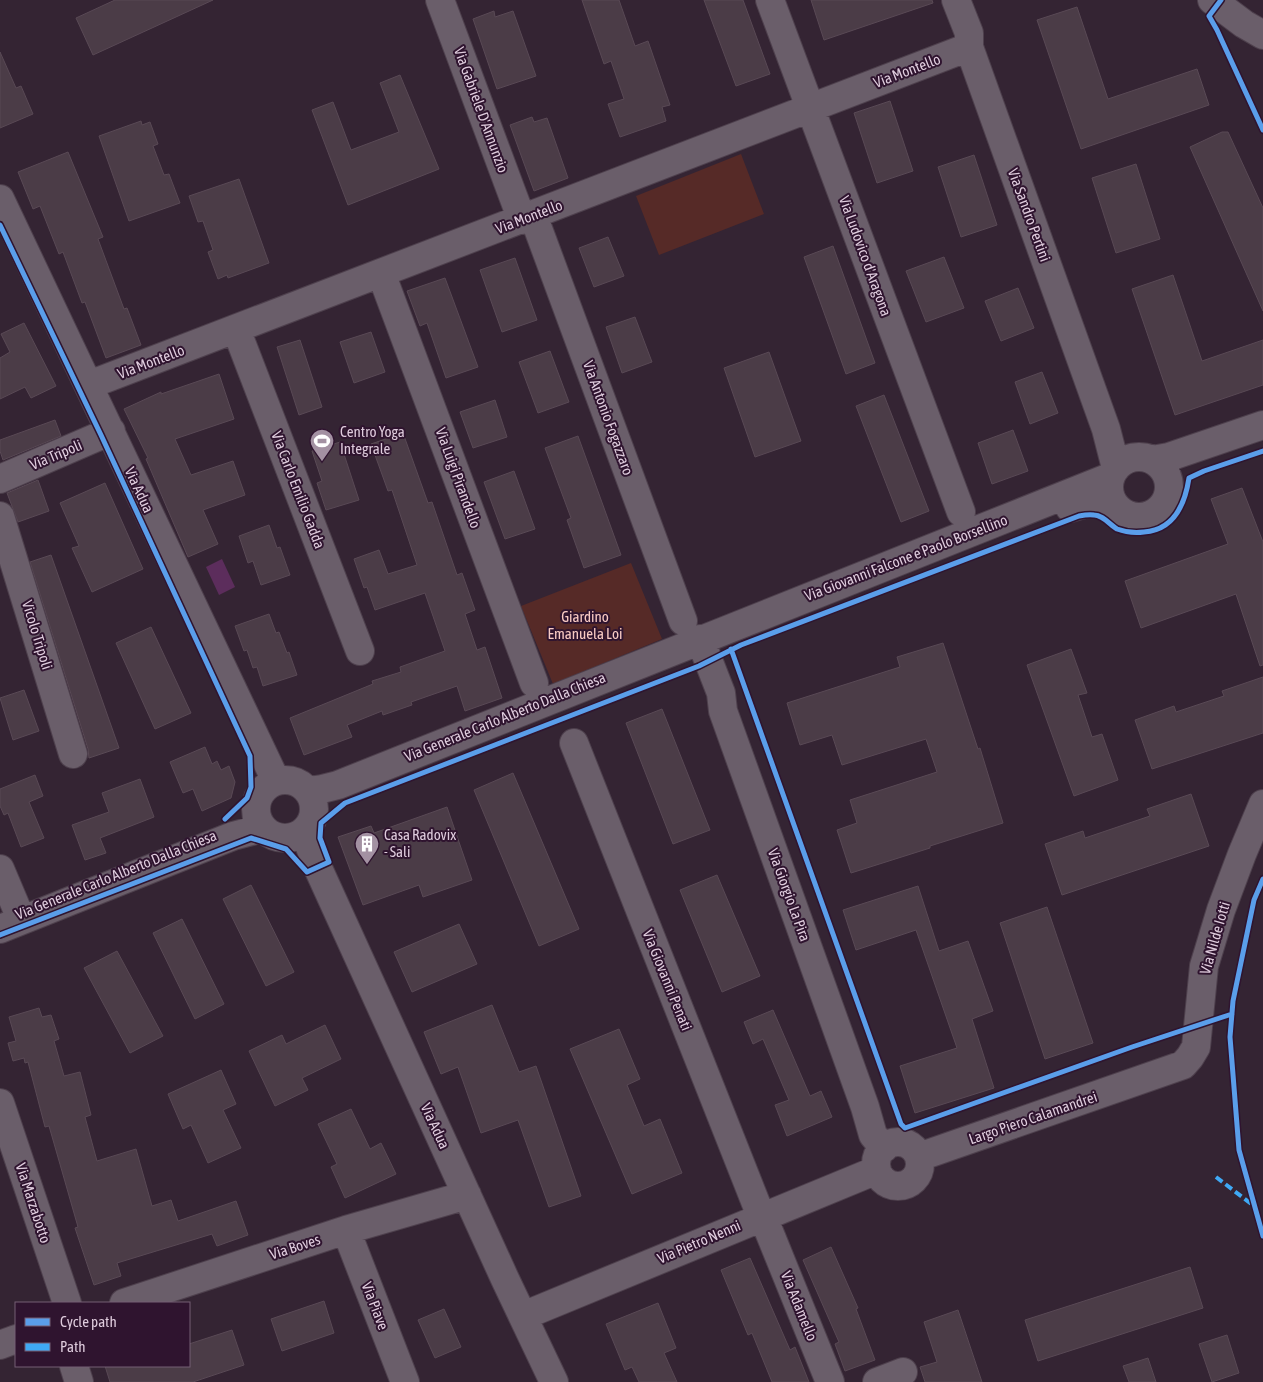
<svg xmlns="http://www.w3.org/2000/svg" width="1263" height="1382" font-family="'Asap Condensed',sans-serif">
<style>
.green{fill:#562a27}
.water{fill:#5c2d5c}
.building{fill:#4b3c47;stroke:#594955}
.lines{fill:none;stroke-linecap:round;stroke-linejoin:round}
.minor-casing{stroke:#4e404d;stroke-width:30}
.minor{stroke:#6a5e6a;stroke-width:28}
.quiet{stroke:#3fa9f5;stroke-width:4;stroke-dasharray:8 4;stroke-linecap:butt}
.cycleway-casing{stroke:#2f142f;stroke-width:8}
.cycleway{stroke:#5a9eea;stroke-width:5}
.labels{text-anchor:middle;stroke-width:4;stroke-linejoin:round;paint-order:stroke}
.street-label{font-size:15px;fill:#dfccdd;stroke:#2f142f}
.poi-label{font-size:15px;fill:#dfccdd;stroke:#2f142f;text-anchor:start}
.park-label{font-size:15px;fill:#f8cac3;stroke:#2f142f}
</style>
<rect width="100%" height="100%" fill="#342433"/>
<path class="green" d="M741 154 764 214 659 255 636 196Z
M631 563 662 639 553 684 521 606Z"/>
<path class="water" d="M222 559 235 587 219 595 206 567Z"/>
<path class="building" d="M115 0H213L93 55 76 18Z
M582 0H619L635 46 648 41 670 105 662 107 666 121 620 137 608 104 624 99 611 61 604 64Z
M704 0H743L770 74 736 86Z
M811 0H932L933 3 824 40Z
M1077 7 1108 99 1197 69 1209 105 1081 149 1037 20Z
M494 11 495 17 513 11 536 76 497 89 473 19Z
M0 52 16 88 21 86 33 114 0 128Z
M400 75 439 169 348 205 312 110 333 102 351 150 399 132 380 83Z
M890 101 913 171 877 183 854 113Z
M532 117 534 122 547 118 568 178 534 191 510 125Z
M141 121 142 125 150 122 158 144 153 146 164 175 169 174 180 203 129 221 99 136Z
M1222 132H1228L1263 208V311L1190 147Z
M68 152 103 237 98 239 124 309 127 308 141 345 106 358 85 302 82 303 63 252 59 254 40 206 33 209 18 172Z
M974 155 997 225 961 237 938 167Z
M1136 164 1160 239 1116 253 1092 178Z
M239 179 269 263 228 278 227 275 218 279 208 252 213 250 203 221 198 222 189 196Z
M608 237 624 276 594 287 579 248Z
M833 246 875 363 846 374 804 257Z
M944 257 964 308 926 322 906 271Z
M515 258 537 320 502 332 480 270Z
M1173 275 1202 361 1263 340V385L1175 415 1132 289Z
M445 278 478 367 446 378 427 323 420 326 407 291Z
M1018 288 1034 328 1001 341 985 301Z
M635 317 652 362 622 373 606 327Z
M24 323 56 386 31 398 25 387 0 399V358L10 352 1 334Z
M371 332 385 372 354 383 340 342Z
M300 340 322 407 299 415 277 347Z
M550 351 569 402 538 413 519 362Z
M769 352 801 441 755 457 724 368Z
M1042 372 1058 413 1030 424 1015 382Z
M219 374 234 419 175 439 191 475 233 461 245 495 203 510 218 544 188 557 146 459 148 458 124 409 161 392V394Z
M884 395 929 511 901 522 856 406Z
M495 400 507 437 473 448 460 412Z
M55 420 61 436 3 460 0 451V440Z
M1013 430 1028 471 992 484 978 443Z
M403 433 428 503 432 502 457 575 462 573 475 610 465 614 477 650 485 647 502 698 465 711 457 686 411 702 412 705 383 715 382 711 347 725 352 737 304 755 290 718 373 684 372 681 401 672 400 667 445 651 425 593 375 610 367 587 364 588 354 559 379 550 388 574 417 565 392 490 388 491 371 444Z
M578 436 621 555 584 568 567 520 571 518 545 448Z
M340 442 359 500 326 510 317 483 322 481 312 451Z
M514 471 535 529 505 539 484 482Z
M38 480 49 511 18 522 7 493Z
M105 483 143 569 92 592 72 548 79 546 60 503Z
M1242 488 1263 542V665L1260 666 1236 594 1141 628 1125 581 1228 544 1211 499Z
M269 525 277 548 280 547 290 575 261 585 253 561 248 563 239 536Z
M51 555 119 748 89 758 88 749 30 562Z
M269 614 276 633 279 632 287 653 289 652 297 675 263 686 257 667 253 668 247 650 244 651 235 626Z
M151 627 191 713 155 729 116 643Z
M943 643 978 749 980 748 1003 823 930 846V848L851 873 837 830 857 823 850 800 937 772 926 739 842 765 832 735 800 745 787 703 900 667 897 657Z
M1071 649 1087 693 1078 695 1092 737 1102 734 1118 780 1074 796 1027 665Z
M1263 677V733L1152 769 1135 720 1174 706 1176 712 1224 696 1222 691Z
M24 690 39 731 13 740 0 698Z
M662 709 710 830 673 844 626 723Z
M205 747 212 764 217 761 221 770 229 766 235 782 231 798 202 811 193 789 183 793 170 762Z
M513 773 579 929 539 946 474 790Z
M35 775 43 796 29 802 44 838 21 847 8 813 4 815 0 806V789Z
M140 779 154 817 100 838 106 853 85 860 72 825 109 812 102 793Z
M1191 794 1209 846 1062 895 1045 844 1083 831 1085 838 1150 816 1147 809Z
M447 807 472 880 423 897 419 885 363 905 338 837 371 826 374 833Z
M717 875 760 976 722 992 680 890Z
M251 885 294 972 266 986 223 899Z
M918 886 939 951 968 941 993 1011 972 1019 994 1088 915 1113 900 1066 957 1048 916 930 856 950 843 910Z
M1047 907 1093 1043 1045 1059 1000 923Z
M182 919 224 1004 195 1019 153 933Z
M459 924 477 964 412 992 394 952Z
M117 951 163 1036 130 1053 84 968Z
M492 1005 519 1072 536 1066 581 1196 549 1207 518 1120 481 1133 458 1067 441 1074 424 1032Z
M39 1008 42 1017 51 1015 59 1039 54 1041 64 1076 80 1072 91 1115 85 1117 97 1161 136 1149 152 1206 171 1200 178 1221 236 1201 248 1235 217 1246 212 1234 117 1263 121 1276 94 1285 75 1228 78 1227 49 1126 45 1127 28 1062 25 1063 24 1058 13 1061 8 1043 16 1041 9 1017Z
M773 1010 810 1096 821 1091 832 1117 787 1136 775 1105 789 1100 763 1039 753 1044 744 1022Z
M325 1025 341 1059 302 1078 308 1090 275 1106 249 1051 282 1035 286 1044Z
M619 1029 640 1079 627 1085 644 1126 660 1119 682 1173 632 1194 570 1049Z
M221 1070 236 1104 223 1110 241 1148 208 1163 191 1125 183 1129 168 1094Z
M351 1109 370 1149 381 1143 396 1174 345 1198 331 1167 337 1164 318 1124Z
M831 1247 858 1308 856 1309 875 1360 845 1371 835 1344 839 1342 803 1260Z
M750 1258 790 1350 795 1347 809 1382H772L752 1333 748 1335 721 1270Z
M1190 1267 1203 1308 1038 1361 1025 1320Z
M324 1301 334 1333 282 1351 271 1319Z
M658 1303 676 1348 664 1353 677 1382H639L632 1367 625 1370 606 1324Z
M444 1309 461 1347 435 1358 418 1320Z
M958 1310 982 1382H925L920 1367 937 1362 924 1322Z
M232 1330 244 1365 193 1382H110L105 1366H189V1344Z
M1227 1335 1239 1373 1212 1382 1199 1344Z
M1148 1358 1156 1382H1129L1123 1366Z"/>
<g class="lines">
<defs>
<path id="minor" d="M440 0 522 220
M770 0 961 512
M956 0 969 33V47L1106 429 1116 468
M1212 0 1244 24 1263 35
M0 199 276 781
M533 215 683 621
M381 273 534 683
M236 329 360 651
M89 385 969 47
M1109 487a30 30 0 1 1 60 0a30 30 0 1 1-60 0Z
M1152 460 1169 457 1263 425
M0 479 111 431
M1070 508 1094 501H1112
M0 516 73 754
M700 639 721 693 723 711 865 1107 873 1135 884 1148
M574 743 761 1216
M256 809a29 29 0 1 1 58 0a29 29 0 1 1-58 0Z
M308 791 322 789 338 785 1110 477
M304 831 318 868 505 1279 554 1382
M0 869 19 914
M0 929 233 836 263 828
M0 1103 67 1303
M876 1164a22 22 0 1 1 44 0a22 22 0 1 1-44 0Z
M919 1157 1183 1065 1190 1057 1196 1047 1204 966 1208 953 1221 910 1242 854 1263 804
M768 1229 830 1382
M346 1230 405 1382
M124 1303 346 1230 467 1195
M523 1316 877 1170
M0 1345 16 1339
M74 1366 79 1382
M877 1382 903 1372"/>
</defs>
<use href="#minor" class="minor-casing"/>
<use href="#minor" class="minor"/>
<path class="quiet" d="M1216 1177 1254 1206"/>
<defs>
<path id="cycleway" d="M1221 0 1209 16 1217 30 1263 130
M0 225 101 435 250 756 251 787 247 798 225 819
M731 649 901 1124 905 1128 1132 1047 1232 1014
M1263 879 1254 900 1233 1001 1230 1037 1239 1150 1263 1236
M0 935 251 838 286 849 307 872 329 862 320 838 321 823 345 803 699 666 741 645 1079 516C1084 515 1089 514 1094 515 1103 515 1110 525 1117 529 1125 532 1136 533 1144 532 1174 530 1185 504 1189 478L1204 471 1263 451"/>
</defs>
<use href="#cycleway" class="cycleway-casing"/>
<use href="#cycleway" class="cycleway"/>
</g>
<defs>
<symbol id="stadium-pin" viewBox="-11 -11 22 30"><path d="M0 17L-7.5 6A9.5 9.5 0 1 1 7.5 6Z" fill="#a391a2" stroke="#2f142f"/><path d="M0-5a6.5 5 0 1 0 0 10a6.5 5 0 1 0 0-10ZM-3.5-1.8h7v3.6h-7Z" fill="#fff"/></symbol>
<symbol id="building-pin" viewBox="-11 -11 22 30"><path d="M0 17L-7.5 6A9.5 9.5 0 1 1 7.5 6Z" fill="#a391a2" stroke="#2f142f"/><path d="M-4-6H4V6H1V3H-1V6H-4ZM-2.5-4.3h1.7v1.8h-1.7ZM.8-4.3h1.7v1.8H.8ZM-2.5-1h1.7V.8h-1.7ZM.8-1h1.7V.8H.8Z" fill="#fff"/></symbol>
</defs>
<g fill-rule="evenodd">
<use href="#stadium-pin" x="308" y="427" width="28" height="38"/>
<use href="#building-pin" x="353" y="830" width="28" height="38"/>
</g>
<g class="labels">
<g class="street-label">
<text transform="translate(907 71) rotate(-21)" y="5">Via Montello</text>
<text transform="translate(481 110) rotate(70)" y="5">Via Gabriele D'Annunzio</text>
<text transform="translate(1029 215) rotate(70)" y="5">Via Sandro Pertini</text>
<text transform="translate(529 217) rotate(-21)" y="5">Via Montello</text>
<text transform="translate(865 256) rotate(70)" y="5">Via Ludovico d'Aragona</text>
<text transform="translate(151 362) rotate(-21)" y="5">Via Montello</text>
<text transform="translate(608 418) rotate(70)" y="5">Via Antonio Fogazzaro</text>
<text transform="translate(56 455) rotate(-23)" y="5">Via Tripoli</text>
<text transform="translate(458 478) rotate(70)" y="5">Via Luigi Pirandello</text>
<text transform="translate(139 490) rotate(65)" y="5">Via Adua</text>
<text transform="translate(298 490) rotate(69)" y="5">Via Carlo Emilio Gadda</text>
<text transform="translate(906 558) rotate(-21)" y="5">Via Giovanni Falcone e Paolo Borsellino</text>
<text transform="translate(37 635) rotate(73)" y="5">Vicolo Tripoli</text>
<text transform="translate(505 717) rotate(-22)" y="5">Via Generale Carlo Alberto Dalla Chiesa</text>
<text transform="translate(116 875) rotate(-22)" y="5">Via Generale Carlo Alberto Dalla Chiesa</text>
<text transform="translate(789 895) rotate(70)" y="5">Via Giorgio La Pira</text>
<text transform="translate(1215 938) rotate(-74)" y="5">Via Nilde Iotti</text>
<text transform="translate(667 980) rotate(68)" y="5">Via Giovanni Penati</text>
<text transform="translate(1033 1118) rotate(-19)" y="5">Largo Piero Calamandrei</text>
<text transform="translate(435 1126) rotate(65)" y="5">Via Adua</text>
<text transform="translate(33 1203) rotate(72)" y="5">Via Marzabotto</text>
<text transform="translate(699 1242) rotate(-23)" y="5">Via Pietro Nenni</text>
<text transform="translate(295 1247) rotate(-18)" y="5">Via Boves</text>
<text transform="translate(375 1306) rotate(69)" y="5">Via Piave</text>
<text transform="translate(799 1306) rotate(68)" y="5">Via Adamello</text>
</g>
<g class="poi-label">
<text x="340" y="437">Centro Yoga<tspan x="340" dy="17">Integrale</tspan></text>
<text x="384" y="840">Casa Radovix<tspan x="384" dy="17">- Sali</tspan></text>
</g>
<g class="park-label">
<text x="585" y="622">Giardino<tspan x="585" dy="17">Emanuela Loi</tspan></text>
</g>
</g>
<rect x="15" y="1302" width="175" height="65" fill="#2f142f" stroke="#755e75"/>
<rect x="25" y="1318" width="25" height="8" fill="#5a9eea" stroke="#755e75"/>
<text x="60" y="1327" font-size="15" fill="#dfccdd">Cycle path</text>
<rect x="25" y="1343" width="25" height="8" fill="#3fa9f5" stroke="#755e75"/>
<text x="60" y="1352" font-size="15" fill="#dfccdd">Path</text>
</svg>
